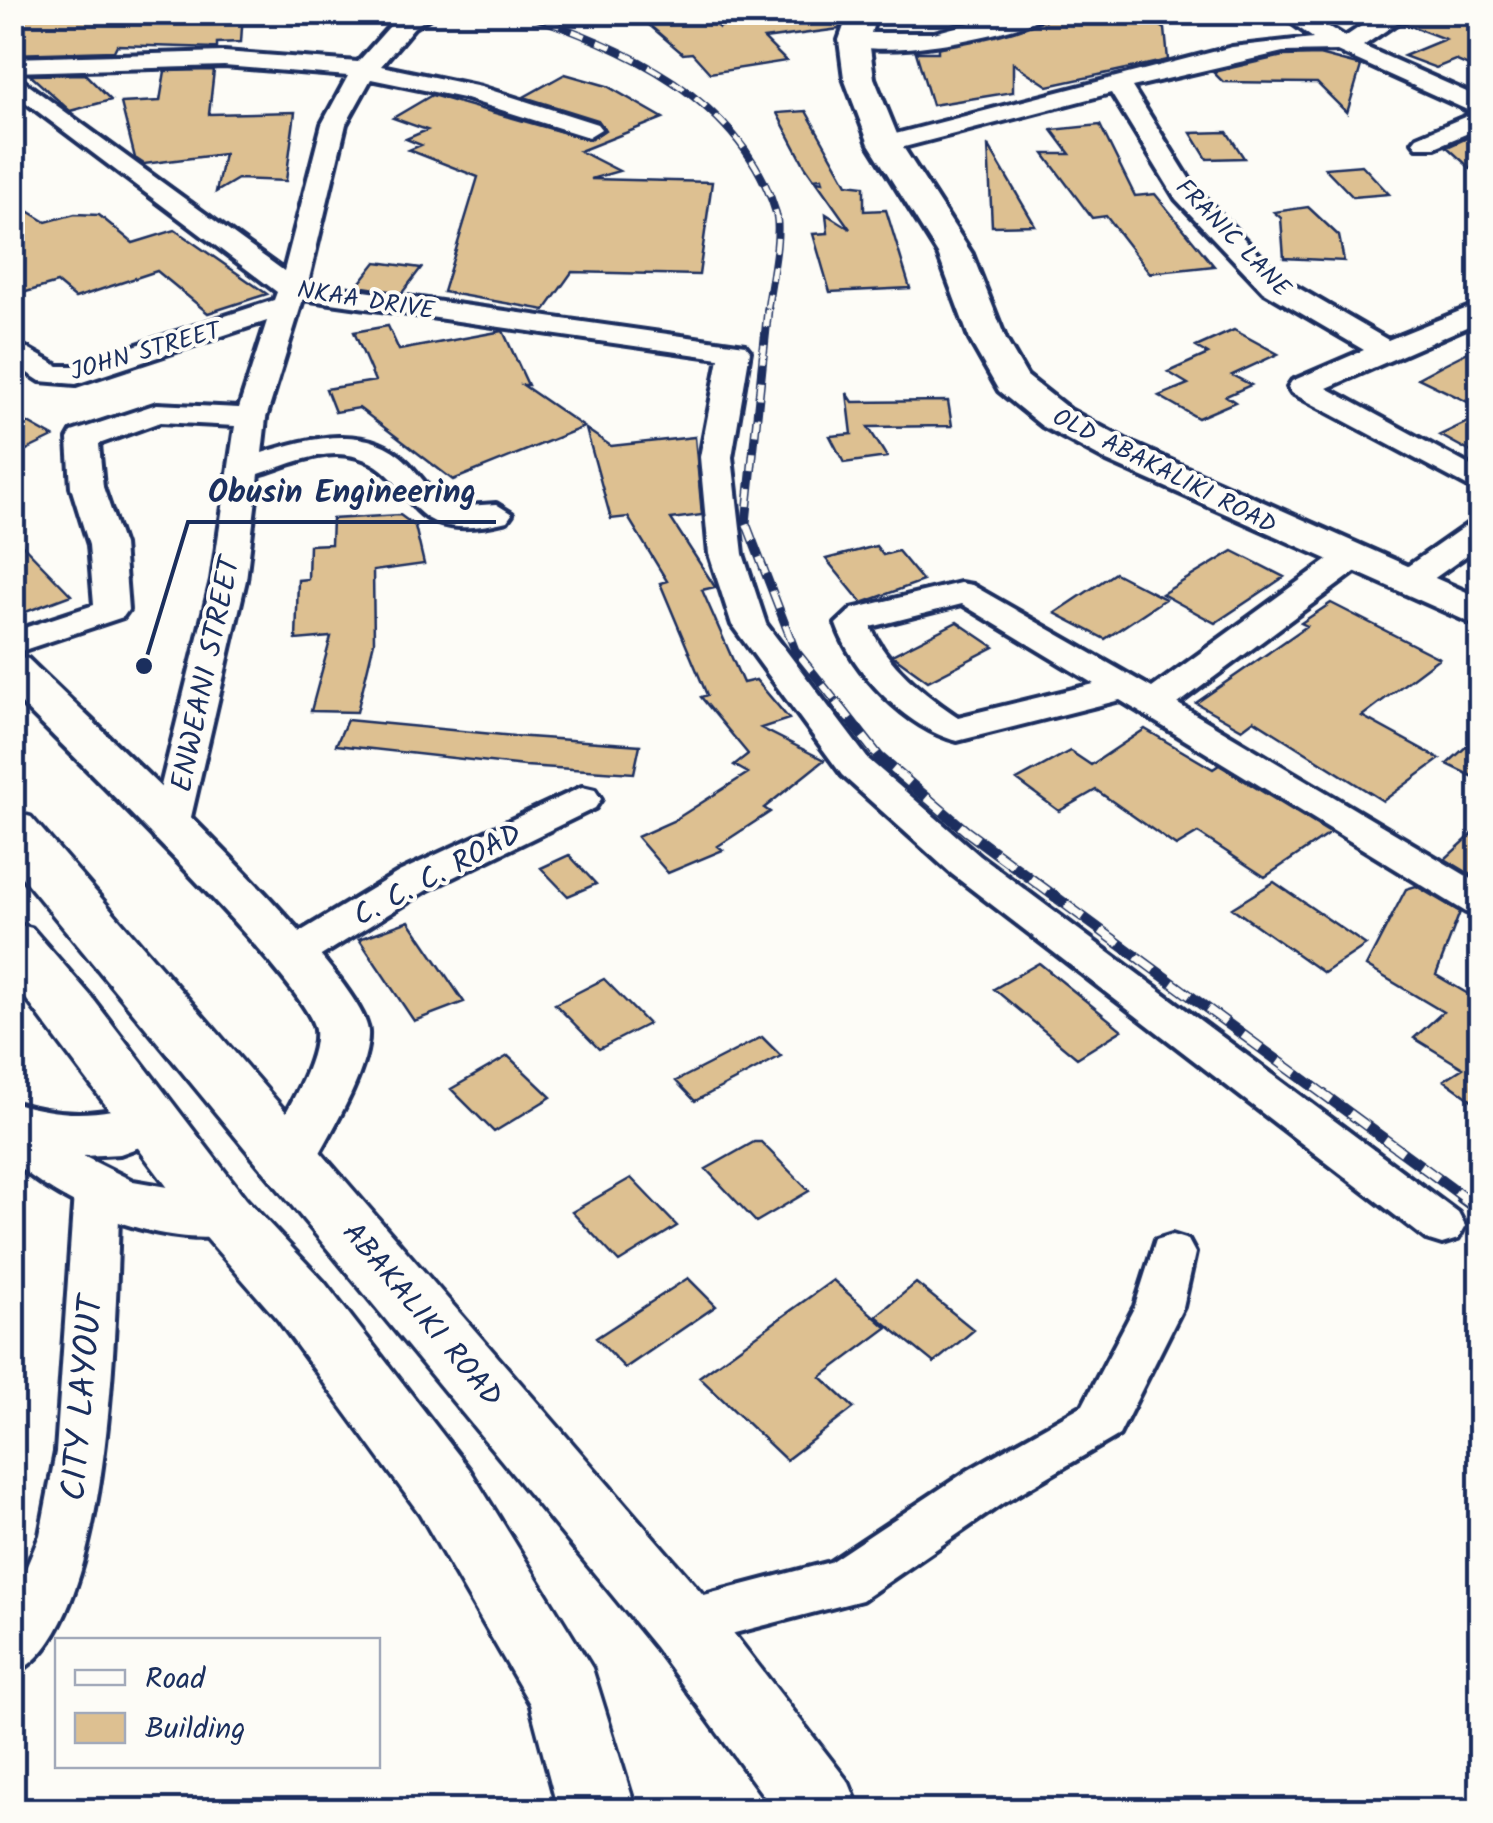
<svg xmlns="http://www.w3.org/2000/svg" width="1493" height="1823" font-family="Kalam,sans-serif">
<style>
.building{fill:#ddc091;stroke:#1b2f5e;stroke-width:2.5}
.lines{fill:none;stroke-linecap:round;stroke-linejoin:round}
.minor-casing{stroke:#1b2f5e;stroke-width:8}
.major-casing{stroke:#1b2f5e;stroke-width:8}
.highway-casing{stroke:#1b2f5e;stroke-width:7}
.minor{fill:#fdfcf7;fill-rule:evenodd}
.major{fill:#fdfcf7;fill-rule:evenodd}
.highway{fill:#fdfcf7;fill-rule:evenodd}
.rail-far3-casing{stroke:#1b2f5e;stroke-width:8}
.rail-far2-casing{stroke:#1b2f5e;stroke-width:9}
.rail-far1-casing{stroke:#1b2f5e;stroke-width:11}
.rail-casing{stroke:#1b2f5e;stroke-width:14}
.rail-far3{stroke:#fdfcf7;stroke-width:5;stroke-dasharray:14;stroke-linecap:butt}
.rail-far2{stroke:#fdfcf7;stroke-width:6;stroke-dasharray:18;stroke-linecap:butt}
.rail-far1{stroke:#fdfcf7;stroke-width:8;stroke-dasharray:22;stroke-linecap:butt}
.rail{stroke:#fdfcf7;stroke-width:10;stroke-dasharray:29;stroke-linecap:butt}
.labels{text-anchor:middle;stroke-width:8;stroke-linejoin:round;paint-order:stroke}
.far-street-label{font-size:25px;fill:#1b2f5e;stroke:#fdfcf7}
.street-label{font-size:30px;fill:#1b2f5e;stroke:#fdfcf7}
.near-street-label{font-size:35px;fill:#1b2f5e;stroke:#fdfcf7}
.leader{fill:none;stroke:#1b2f5e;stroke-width:4}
.callout-dot{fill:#1b2f5e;stroke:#fdfcf7;stroke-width:4}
.callout-label{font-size:32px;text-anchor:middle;font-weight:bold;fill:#1b2f5e;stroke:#fdfcf7;stroke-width:8;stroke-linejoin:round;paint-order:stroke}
</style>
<rect width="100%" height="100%" fill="#fdfcf7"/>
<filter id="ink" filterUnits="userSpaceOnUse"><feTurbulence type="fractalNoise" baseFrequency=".01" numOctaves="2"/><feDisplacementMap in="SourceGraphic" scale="20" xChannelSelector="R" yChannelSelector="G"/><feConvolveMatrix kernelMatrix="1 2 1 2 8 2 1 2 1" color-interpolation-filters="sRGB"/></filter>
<g filter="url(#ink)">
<path class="building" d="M12 12H243L241 42 217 43V48L117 45 114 51 12 54Z
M634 12H700L719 28 732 20V12H845L839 29 764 39 786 61 710 73 692 53 683 54Z
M1077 12H1139L1165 29 1168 60 1048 86 1013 63V92L932 105 916 52H938V48Z
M1417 12H1453L1480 23V71L1455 60 1436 68 1404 56 1445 39 1403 23Z
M1319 55 1361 66 1347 113 1317 83 1223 82 1213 72 1283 56Z
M214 70 209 114 295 112 286 181 238 179 216 192 224 154 144 164 135 158 121 103 160 101 165 71Z
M85 74 111 100 70 111 30 75Z
M565 74 607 86 663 118 580 151 619 171 591 179 712 182 699 275 572 272 545 310 443 292 478 177 409 150 421 145 406 139 427 130 393 118 432 95 590 140 605 130 598 120 524 97Z
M806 111 847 184 864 186V211L886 210 910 288 830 292 813 234 828 233 826 214 850 229 816 181 823 182 822 178 814 179 805 166 777 113Z
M1100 125 1135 196 1155 194 1214 266 1150 273 1106 216 1092 218 1044 154H1070L1052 130Z
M1227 132 1244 158 1207 159 1191 133Z
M1480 132V177L1447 147Z
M988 145 1035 225 992 226Z
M1362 165 1389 194 1353 197 1325 168Z
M12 201 46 222 75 214 99 215 133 243 175 230 267 294 208 313 157 271 75 298 57 283 12 296Z
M1308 207 1339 236 1344 261 1284 258 1281 218 1274 212Z
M376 262 421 268 402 293 357 286Z
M388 326 399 350 503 331 528 385H523L584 427 453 480 359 408 335 412 326 389 375 381 354 332Z
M1234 330 1278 354 1232 375 1251 385 1226 396 1235 402 1198 418 1159 396 1188 384 1168 372 1208 354 1196 347Z
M1480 346V408L1418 378 1444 364Z
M847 393 853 402 948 401 952 426 868 427 887 457 844 463 830 436 852 434Z
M12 414 53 437 12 457Z
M1480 416V457L1440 435Z
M586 429 611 446 695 437 702 515 671 519 715 587 702 590 743 683 756 680 789 719 761 728 824 760 764 808 770 812 718 846 723 850 668 873 637 837 673 821 748 773 734 765 748 754 701 697 707 695 660 583 667 581 628 517 611 519Z
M400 515 415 526 424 564 373 571 374 642 357 712 311 711 331 637 296 640 298 580 308 579 309 545 331 544 332 519Z
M12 534 71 595 23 613 12 602Z
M876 546 883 555 898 551 923 581 862 603 826 559Z
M1233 551 1284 577 1215 623 1162 594Z
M1115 573 1165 599 1105 639 1055 613Z
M1331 603 1439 658 1362 716 1440 759 1383 801 1254 720 1242 729 1196 703 1307 626 1301 623Z
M957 622 994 647 928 681 892 655Z
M347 720 514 736 640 745 634 773 525 766 336 745Z
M1145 729 1213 769 1219 765 1330 833 1265 877 1198 833 1176 846 1096 790 1059 811 1017 780 1070 751 1091 765Z
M1480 734V780L1447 764Z
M1480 827V880L1445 859Z
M569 855 596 884 568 896 541 868Z
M1274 882 1366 945 1324 973 1232 908Z
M1416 886 1460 912 1436 975 1480 1001V1106L1444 1080 1463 1068 1414 1038 1443 1012 1366 966 1406 889Z
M409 921 464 1002 414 1021 359 939Z
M1039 963 1122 1030 1077 1058 994 989Z
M604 979 648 1024 599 1049 555 1004Z
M762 1037 781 1056 695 1101 676 1081Z
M508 1056 551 1097 494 1132 451 1089Z
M754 1142H761L809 1191 756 1222 706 1169Z
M631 1178 677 1226 619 1262 572 1212Z
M688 1278 716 1306 625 1368 596 1338Z
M833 1280 887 1328 821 1377 854 1408 786 1460 699 1377Z
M916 1283 974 1330 934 1363 876 1316Z"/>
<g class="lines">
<defs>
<path id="minor" d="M408 12H438L414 27 381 66 481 87 597 124 601 129 588 137 463 98 371 79 346 124 308 283 745 345 750 351 732 457 743 554 766 624 868 759 980 856 1458 1213 1465 1226 1458 1239 1442 1244 1426 1239 952 874 842 775 732 625 709 554 700 457 719 358 303 299 266 418 262 453C310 438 368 422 408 463 423 479 433 496 453 507L496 504 512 514 507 521C395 549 421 475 357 457 325 447 289 465 259 474L246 580 188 830 183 839 169 843 155 839 150 830 212 580 235 426 160 422 99 444 103 487 123 545 128 610 123 617 12 654V632L94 605 89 545 71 487 68 439 72 432 157 404 239 408 267 321 76 384 40 381 12 363V340L58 366H73L274 300 277 292 12 92V73L284 271 322 124 348 76 224 66 12 72V58L224 52 358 62 398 17Z
M704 12H727L730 17 719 24Z
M1011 12H1050C1026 34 866 64 842 40L854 33H934Z
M1277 12H1305L1345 37 1382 12H1413L1363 46 1480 98V128L1435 147H1417L1413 142 1417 137 1474 113 1337 51 1283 52 1132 87 1195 188 1283 279 1388 340 1480 303V321L1327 388 1480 471V493L1292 393 1288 387 1292 381 1364 350 1263 291 1176 199 1111 93 885 152 872 144 876 139 1232 47 1313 38Z
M1480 521V546L1419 589H1395L1390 582 1395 575 1468 524Z
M1351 549 1363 552 1368 559 1363 566 1178 704 1480 884V915L1466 912 1120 700 957 741C907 728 853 673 836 624L852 609 960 583 972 585 1152 688 1339 552ZM962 604 1094 684 958 717C925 695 885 664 871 627Z
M582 787 595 790 601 799 595 808 427 890 308 964 294 968 280 964 274 954 280 944 399 872Z
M97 1175 113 1181 120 1193C115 1292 117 1634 12 1674V1602L40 1535 56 1452 74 1193 81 1181Z
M1172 1235 1188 1240 1195 1253 1183 1307 1119 1435 1003 1503 862 1600 681 1647 662 1640 654 1623 662 1606 830 1562 967 1471 1083 1405 1135 1306 1156 1240Z"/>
<path id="major" d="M849 12H877L869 40 874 78 901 144 972 254 1006 340 1027 376 1070 410 1135 445 1480 598V627L1107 461 1042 426 999 391 970 340 938 254 869 144 844 78 839 40Z
M12 655 28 659C83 713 366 975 368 1032 370 1070 328 1137 310 1171L290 1177 270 1171 262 1156C278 1125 319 1063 315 1030 310 984 59 743 12 694Z
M151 1100 170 1106 178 1121 170 1136 120 1154 83 1156 133 1181 244 1200 253 1216 244 1232C174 1254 63 1209 12 1160V1102C65 1118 99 1116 151 1100Z"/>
<path id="highway" d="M12 812 31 817 707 1599 849 1783 860 1810H774L655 1647 12 865Z
M12 923 32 928 90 995 246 1199 324 1282 470 1470 592 1668 636 1810H558L530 1704 420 1514 278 1320 202 1233 12 980Z"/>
</defs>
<use href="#minor" class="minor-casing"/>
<use href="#major" class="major-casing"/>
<use href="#highway" class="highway-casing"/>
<use href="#minor" class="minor"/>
<use href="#major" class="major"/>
<use href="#highway" class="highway"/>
<defs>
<path id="rail-far3" d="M520 12C623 47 741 97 776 213 782 234 770 287 767 312"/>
<path id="rail-far2" d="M768 309 746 523 795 650 838 704"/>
<path id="rail-far1" d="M836 702 879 757 966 831 1466 1199"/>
<path id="rail" d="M1462 1197 1480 1210"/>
</defs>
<use href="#rail-far3" class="rail-far3-casing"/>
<use href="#rail-far2" class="rail-far2-casing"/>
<use href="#rail-far1" class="rail-far1-casing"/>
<use href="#rail" class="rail-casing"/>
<use href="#rail-far3" class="rail-far3"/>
<use href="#rail-far2" class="rail-far2"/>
<use href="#rail-far1" class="rail-far1"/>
<use href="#rail" class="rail"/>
</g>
</g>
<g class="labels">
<g class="far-street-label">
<text transform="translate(1234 237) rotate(46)" y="9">FRANIC LANE</text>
<text transform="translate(366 299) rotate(9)" y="9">NKAA DRIVE</text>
<text transform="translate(145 350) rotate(-16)" y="9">JOHN STREET</text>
<text transform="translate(1165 470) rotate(27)" y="9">OLD ABAKALIKI ROAD</text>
</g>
<g class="street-label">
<text transform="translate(205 674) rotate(-78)" y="10">ENWEANI STREET</text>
<text transform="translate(437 874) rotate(-28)" y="10">C. C. C. ROAD</text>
<text transform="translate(423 1314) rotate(50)" y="10">ABAKALIKI ROAD</text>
</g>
<g class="near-street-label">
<text transform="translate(81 1398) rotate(-85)" y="12">CITY LAYOUT</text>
</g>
</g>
<path class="leader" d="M144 666L188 522H496"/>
<circle class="callout-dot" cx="144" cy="666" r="10"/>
<g class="callout-label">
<text x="342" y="502">Obusin Engineering</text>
</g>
<rect width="1493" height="1823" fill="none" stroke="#fdfcf7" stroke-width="50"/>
<rect x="25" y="25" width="1443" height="1773" fill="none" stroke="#1b2f5e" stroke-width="4" filter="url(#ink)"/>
<rect x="55" y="1638" width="325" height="130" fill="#fdfcf7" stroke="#a3aaba" stroke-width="2.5"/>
<rect x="75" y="1670" width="50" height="15" fill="#fdfcf7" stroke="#a3aaba" stroke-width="2.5"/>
<text x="145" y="1688" font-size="30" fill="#1b2f5e">Road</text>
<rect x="75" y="1713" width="50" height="30" fill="#ddc091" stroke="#a3aaba" stroke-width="2.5"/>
<text x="145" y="1738" font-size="30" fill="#1b2f5e">Building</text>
</svg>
